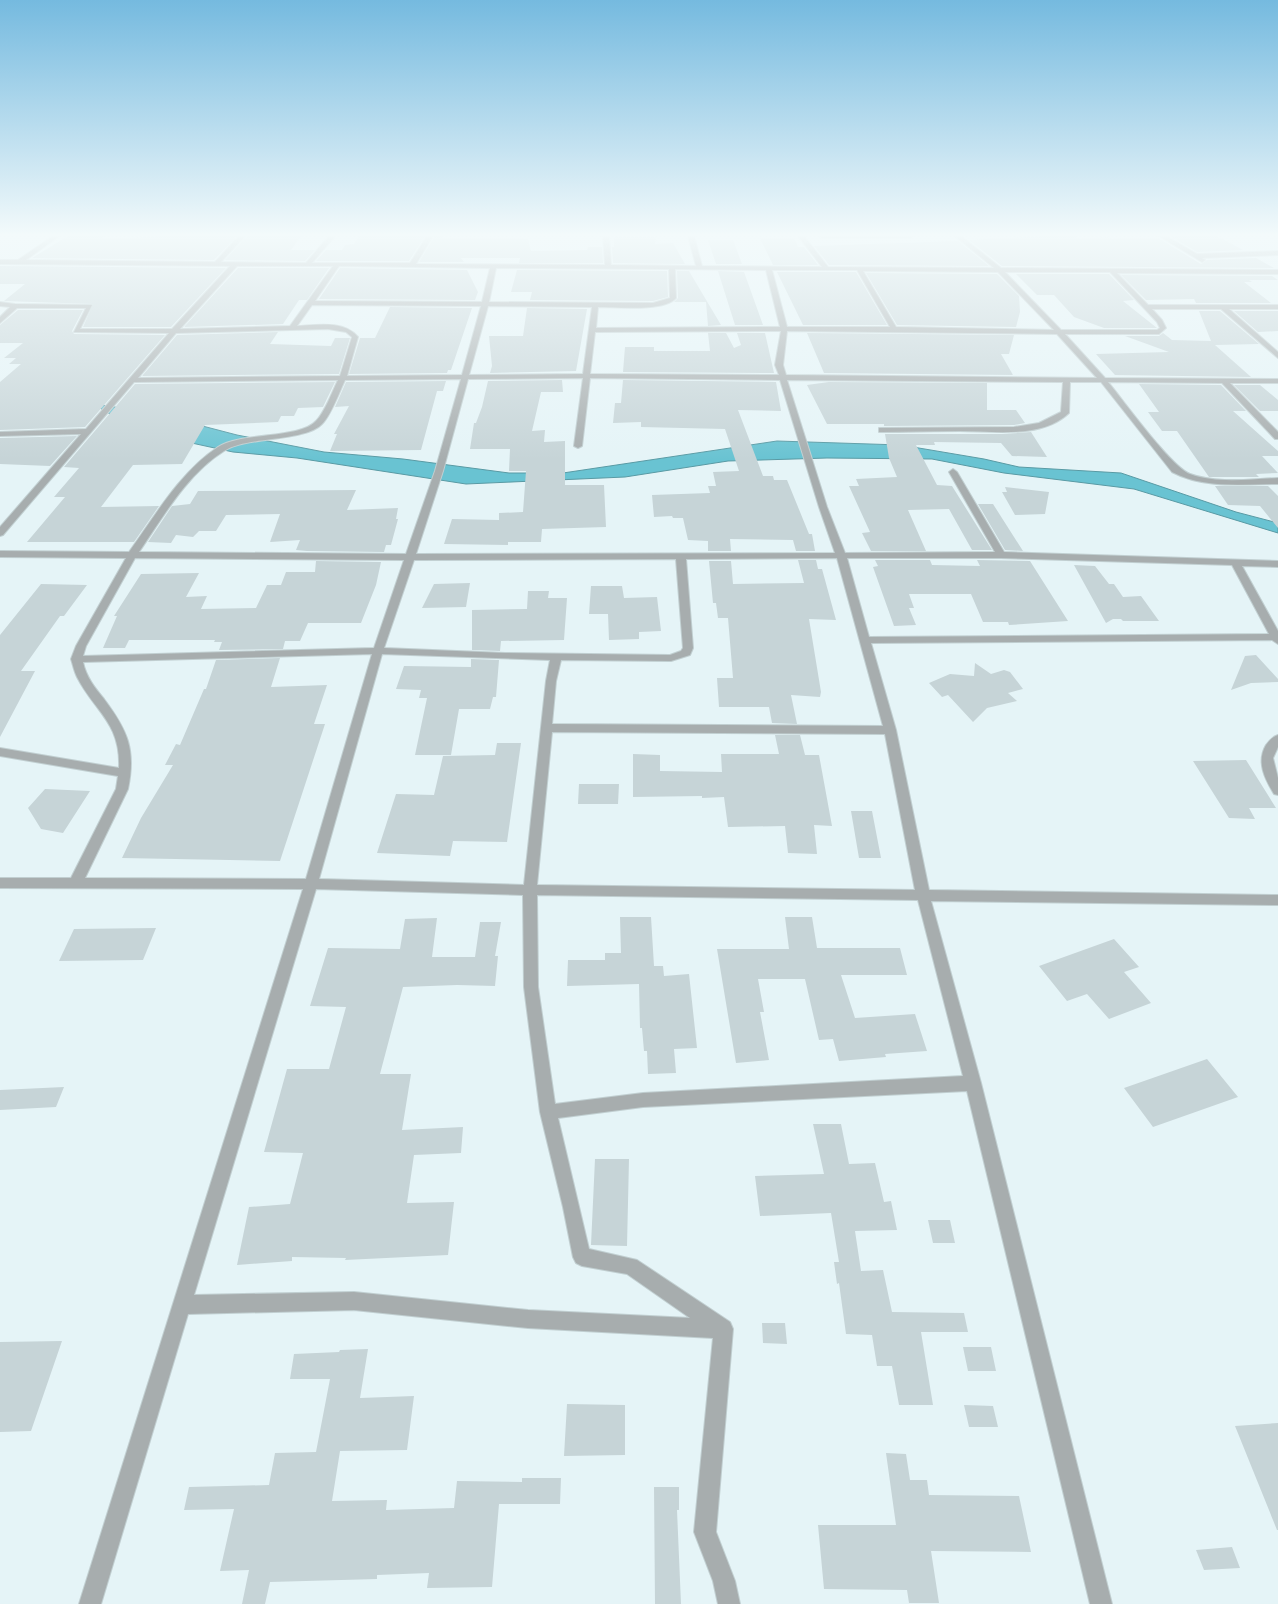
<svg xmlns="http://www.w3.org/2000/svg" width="1278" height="1604" font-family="Cabin,sans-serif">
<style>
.water{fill:#69c3d2;stroke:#599aa4}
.building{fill:#c6d4d7}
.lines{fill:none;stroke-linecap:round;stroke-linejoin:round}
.street-casing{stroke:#c1cfd1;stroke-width:2}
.street{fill:#a7adae;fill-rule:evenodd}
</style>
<rect width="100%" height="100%" fill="#e5f4f7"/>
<path class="water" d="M0 383 61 400 145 411 237 435 324 452 403 459 509 473H563L777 441 901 445 984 459 1019 467 1121 473 1236 512 1278 523V533L1134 489 1004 473 932 459 827 458 728 461 625 477 466 484 297 458 233 452 141 432 98 407 3 400 0 399Z"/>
<path class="building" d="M68 236H105L102 239 166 236H237L214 260 32 258Z
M247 236H301L291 250H315L305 261 225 260Z
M359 236H425L409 261H316L326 250H342L345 245 354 244Z
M435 236H442V238L528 239 531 251 587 250 588 247H602L603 263H519L520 258H461L464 262H419Z
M1048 236H1075L1079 239 1108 237 1112 239 1158 238 1201 264 1207 260 1256 258 1274 268 1002 266 969 240Z
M1174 236H1217L1243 250 1197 252 1172 237H1175Z
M614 237H656L655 244 673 243 685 264 613 263 612 247H614Z
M760 238H794L798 247H804L818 265H773Z
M708 240H733L742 264H716Z
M958 241 989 266 829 265 814 246Z
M0 266 226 268 171 327H83L93 304 4 301 25 284H0Z
M238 268H329L307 300H299L283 324 184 327Z
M340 268 467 270 478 292 475 300 319 299Z
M517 270 667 271 668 297 653 301 530 300 532 292H511Z
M677 271H689L721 325 708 326 706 302H674L678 298Z
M718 271 744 272 763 325H735Z
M777 272H856L887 325H803Z
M866 273 997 274 1019 296 1020 312 1016 327 897 325Z
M1016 274H1109L1134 300 1123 301 1157 328H1104L1074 317 1054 295H1037Z
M1121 275 1272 276 1278 280H1249L1252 282H1244L1271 303H1196L1194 299 1146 300Z
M390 307 472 308 451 370H448L447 373 349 374 360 338H375Z
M527 308 587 309 576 371 490 373 492 366 489 336H523Z
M18 310H83L72 331 74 334 165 335 85 427 0 430V382L21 364H9L16 358H4L23 343H0V325Z
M1199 311H1220L1259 344 1215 345 1251 377 1115 375 1096 354 1169 352 1125 336H1159L1163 333 1172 340 1211 341Z
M1234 311H1278V331L1258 332Z
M278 332 270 344 331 346 335 338H350L339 374 142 376 177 335Z
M708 333H726L734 348 741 345 737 333H765L774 373 623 372 625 347H654V351H710Z
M807 333 1014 335 1009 354H1001L1013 375 824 373Z
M562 380 563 392H541L532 431 545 430 544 442 565 441V485H604L606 527 542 529 541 542H508V545L444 544 452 519 499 520V513L523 512 526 471H509L510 449H470L474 423H476L482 407 488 381Z
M623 380 776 382 781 411 738 410 763 476H773L774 480H787L809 534H812L815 551H796L793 540 730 539 731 551H708V541L688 540 683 518H673L672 516 654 517 652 495 710 493 708 486H716L713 472 739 471 725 429 641 427V422L613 423 615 403H621Z
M446 381 443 391H437L421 450 330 451 337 434H334L349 406 335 407 346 382Z
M335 382 323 407 298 408 294 416H281L278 422 205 425 182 464 133 465 101 507 159 506 134 542H27L65 497H54L79 468 64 467 135 384Z
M829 382 987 383V410H1016L1025 423 1014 425 884 426V424H827L807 385Z
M1139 384 1221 385 1246 411H1233L1278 451V456H1262L1278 473 1256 474 1259 477H1209L1177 431H1162L1148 412H1159Z
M1234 385H1260L1278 400V411H1260Z
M1031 432 1047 457 1012 456 1001 443 934 442 935 445H916L937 485 952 486 992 550H972L949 509 908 510 926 551H871L862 533 870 532 849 486H859L856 479 897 477 889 458 885 434H1002Z
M77 436 50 466 0 464V438Z
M1215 486H1268L1278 496V528L1260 506 1228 505Z
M1005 487 1049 492 1045 514 1015 515 1002 492H1007Z
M356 490 347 510 398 508 396 519H398L391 545H386L384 552 307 551 296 550 300 540 270 542 280 514 226 515 216 531H199L193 537 176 535 171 543 148 542 172 506 190 504 198 491Z
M978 504H993L1023 551 1005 550Z
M798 560H816L818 569H822L836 620 809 619 821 692 820 697 791 695 797 724 772 723 769 707H719L717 678H733L728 618H718L716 603H713L709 561H731L733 584 804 583Z
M875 560H930L932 565 980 566 977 560 1030 561 1068 621 1009 625 1008 622H983L971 594H909L914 608H909L916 625 894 626 873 567 878 566Z
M316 561 381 562 376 585 361 623H308L300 641H285L283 649 219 650 222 642H214L215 640H129L125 648H103L117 616H114L141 574 199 573 186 597 207 596 201 609 256 608 267 585H281L286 572H315Z
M1074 565 1095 566 1109 584H1114L1123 597 1141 596 1159 621H1123L1121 619H1113L1106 623Z
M470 583 466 607 422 608 434 584Z
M41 584 87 585 64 616H60L21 671H35L0 737V635Z
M591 586H622L624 598 657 597 661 631 639 632V639L609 640 608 614H589Z
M528 591H549L548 598H567L564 640 501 641 500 651 472 650V610L527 609Z
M1256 655 1278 679V682L1251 683 1231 690 1245 656Z
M280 658 271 687 327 685 314 724H325L280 861 122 858 141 818 173 765H165L176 744 180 745 204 689H206L216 660Z
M471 659 499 660 496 697H493L490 709H459L451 755H415L427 698H419L421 690 396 689 404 666 471 667Z
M975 663 991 674 1004 670 1010 672 1023 689 1008 693 1017 701 987 708 973 722 948 695 942 697 929 683 950 674 974 676Z
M775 735H800L805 755H819L832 826 814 825 817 854 788 853 785 826 728 827 724 797 702 798V796L633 797V754L660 755V771L722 772 721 754H779Z
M497 743H521L507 842 453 841 450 856 377 853 396 794 434 795 443 756 495 755Z
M1246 760 1276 808H1249L1255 819 1229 818 1193 761Z
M579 784H619L618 804H578Z
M45 789 90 791 63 833 41 829 28 808Z
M851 811H872L881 858H859Z
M620 917H651L654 966H663L664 976 689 974 697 1048 674 1049 676 1073 648 1074 647 1051H644L642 1028H640L639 984 567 986 568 960H605V953H621Z
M785 917H812L817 948H900L907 975H841L855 1018 915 1014 927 1051 885 1054 886 1057 839 1061 833 1039 819 1040 805 979H758L764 1012H760L769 1060 736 1063 717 949H789Z
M437 918 432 957H475L480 922H501L495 956H498L495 986 457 985 403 987 380 1074H411L402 1130 463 1127 461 1153 414 1155 407 1203 454 1202 448 1255 345 1260 346 1258 292 1257V1261L237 1265 249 1207 290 1204 303 1153 264 1152 287 1069H329L346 1007 310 1006 328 948 400 949 405 919Z
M156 928 143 960 59 961 74 929Z
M1114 939 1139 967 1124 972 1151 1003 1109 1019 1087 994 1067 1001 1039 966Z
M1207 1059 1238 1097 1153 1127 1124 1088Z
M64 1087 56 1107 0 1110V1090Z
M813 1124H841L849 1164 875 1163 884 1202 891 1201 897 1230 855 1231 861 1271 883 1270 892 1312 964 1313 968 1332H921L933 1405H899L892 1366H877L872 1335 846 1334 839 1283 837 1284 834 1262H839L831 1213 760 1216 755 1176 824 1174Z
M595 1159H629L627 1246 591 1245Z
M928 1220H950L955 1243H933Z
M762 1323H785L787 1344 763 1343Z
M62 1341 31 1431 0 1432V1342Z
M963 1347H991L996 1371H968Z
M368 1349 360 1398 414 1396 407 1450 340 1451 332 1501 387 1500 386 1510 454 1508 457 1481 522 1482V1478H561L560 1504H499L492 1587 427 1588 429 1573 377 1575V1579L270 1582 265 1604H242L249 1570 220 1571 234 1509 184 1510 189 1487 269 1485 275 1453 316 1452 330 1379H290L294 1354 339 1352 340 1350Z
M567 1404 625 1405V1455L564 1456Z
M964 1405 993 1406 998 1427H969Z
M1278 1423V1530H1277L1235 1426Z
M886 1453 906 1454 910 1480H927L929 1495 1019 1496 1031 1552 931 1551 939 1603H909L907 1590 824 1589 818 1525H896Z
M654 1487H679V1510H677L681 1604H655Z
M1232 1547 1240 1568 1204 1570 1196 1550Z"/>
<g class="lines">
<defs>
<path id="street" d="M53 236H59L26 260 215 262 239 236H245L221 262 306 263 329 236H335L312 263H410L427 236H433L416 264 605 265 603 236H609L611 265 696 266 688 236H694L702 266 822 267 798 236H804L828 267 994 268 955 236H961L1001 268 1278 270V274L1117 273 1148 305H1278V309H1229L1278 352V358L1221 309H1152L1162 320 1166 328 1159 334H1065L1105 378 1278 379V383H1230L1278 432V439H1275L1222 383 1108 382C1124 401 1171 467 1190 474 1217 484 1250 479 1278 478V484C1243 484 1204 489 1172 472L1101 382H1070L1069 413C1042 439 994 431 960 431 934 431 908 432 882 432H879V428L1014 427 1039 423 1061 412 1063 382 787 380 827 507 845 553 995 552 949 472 953 469 957 472 1004 552 1278 561V567L1242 566 1278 631V644L1272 640 871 643 896 730 929 890 1278 895V905L931 901 981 1083 1112 1604H1090L967 1091 643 1107 558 1118 589 1249 637 1260 730 1322 733 1329 716 1532 735 1581 740 1604H718L713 1581 694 1532 713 1338 528 1328 354 1310 188 1314 101 1604H79L303 889 0 888V878H71L116 789 118 776 0 756V748L119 768C121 723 95 712 77 677 74 671 73 665 71 659L76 646 126 558 0 557V551L129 552C155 516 180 472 218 447 241 432 300 439 316 421 325 412 332 392 338 380L134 382 3 535 0 536V527L81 434 0 436V432L86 429 169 333 74 332 86 308H17L0 323V317L10 307 0 306V302L15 304 92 305 80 329H172L230 266 0 264V260H18ZM237 266H333L290 326 180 329ZM339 266 490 268 482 302 315 301ZM496 268 669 269 670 298 653 303 489 302ZM675 269 766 270 780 327 596 328 598 307C616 307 664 312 676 298ZM772 270H857L890 327H787ZM863 271 998 272 1054 330 896 327ZM1005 272H1110L1157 322 1160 328 1157 330H1061ZM312 305 481 306 462 375 347 376 358 337C344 320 317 325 297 326ZM488 306 592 307 583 374 469 375ZM328 329 346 332 352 337 340 376 138 378 176 333ZM781 331 775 365 779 375 590 374 595 332ZM787 331 1057 334 1097 378 786 375 783 365ZM583 378 574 446 578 448 582 446 590 378 780 380 819 507 835 553 416 554 443 471 468 379ZM461 379 435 471 406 554 139 552C163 517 187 474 224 451 247 436 305 442 322 424 330 417 340 391 345 380ZM135 558 404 560 374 648 83 656 86 646ZM837 558 883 726 552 724 556 681 561 660 671 661 690 655 693 648 686 559ZM847 558H1001L1232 565 1269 634 869 637ZM676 559 683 648 681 651 670 655 505 653 384 648 414 560ZM372 654 306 879 85 878 128 789C136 750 128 731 104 699 95 688 86 677 83 662ZM382 654 550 660 546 681 524 885 319 879ZM552 732 885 734 915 890 537 885ZM316 889 523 895 524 987 540 1112 563 1207 573 1257 576 1263 582 1266 627 1274 690 1318 528 1310 354 1292 194 1295ZM537 895 918 900 963 1076 643 1093 555 1104 538 987Z
M819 236H914L911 238H822Z
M1159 236H1166L1197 254 1278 251V255L1202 258 1205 260 1202 262Z
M1278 735V747L1273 758 1278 778V795L1274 794C1265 779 1256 762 1266 745 1269 741 1272 737 1278 735Z"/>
</defs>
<use href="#street" class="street-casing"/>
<use href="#street" class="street"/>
</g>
<linearGradient id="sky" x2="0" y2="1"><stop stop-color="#75badf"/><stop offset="0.51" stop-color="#f3fafb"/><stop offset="1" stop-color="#f3fafb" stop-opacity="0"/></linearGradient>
<rect width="1278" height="460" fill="url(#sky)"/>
</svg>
